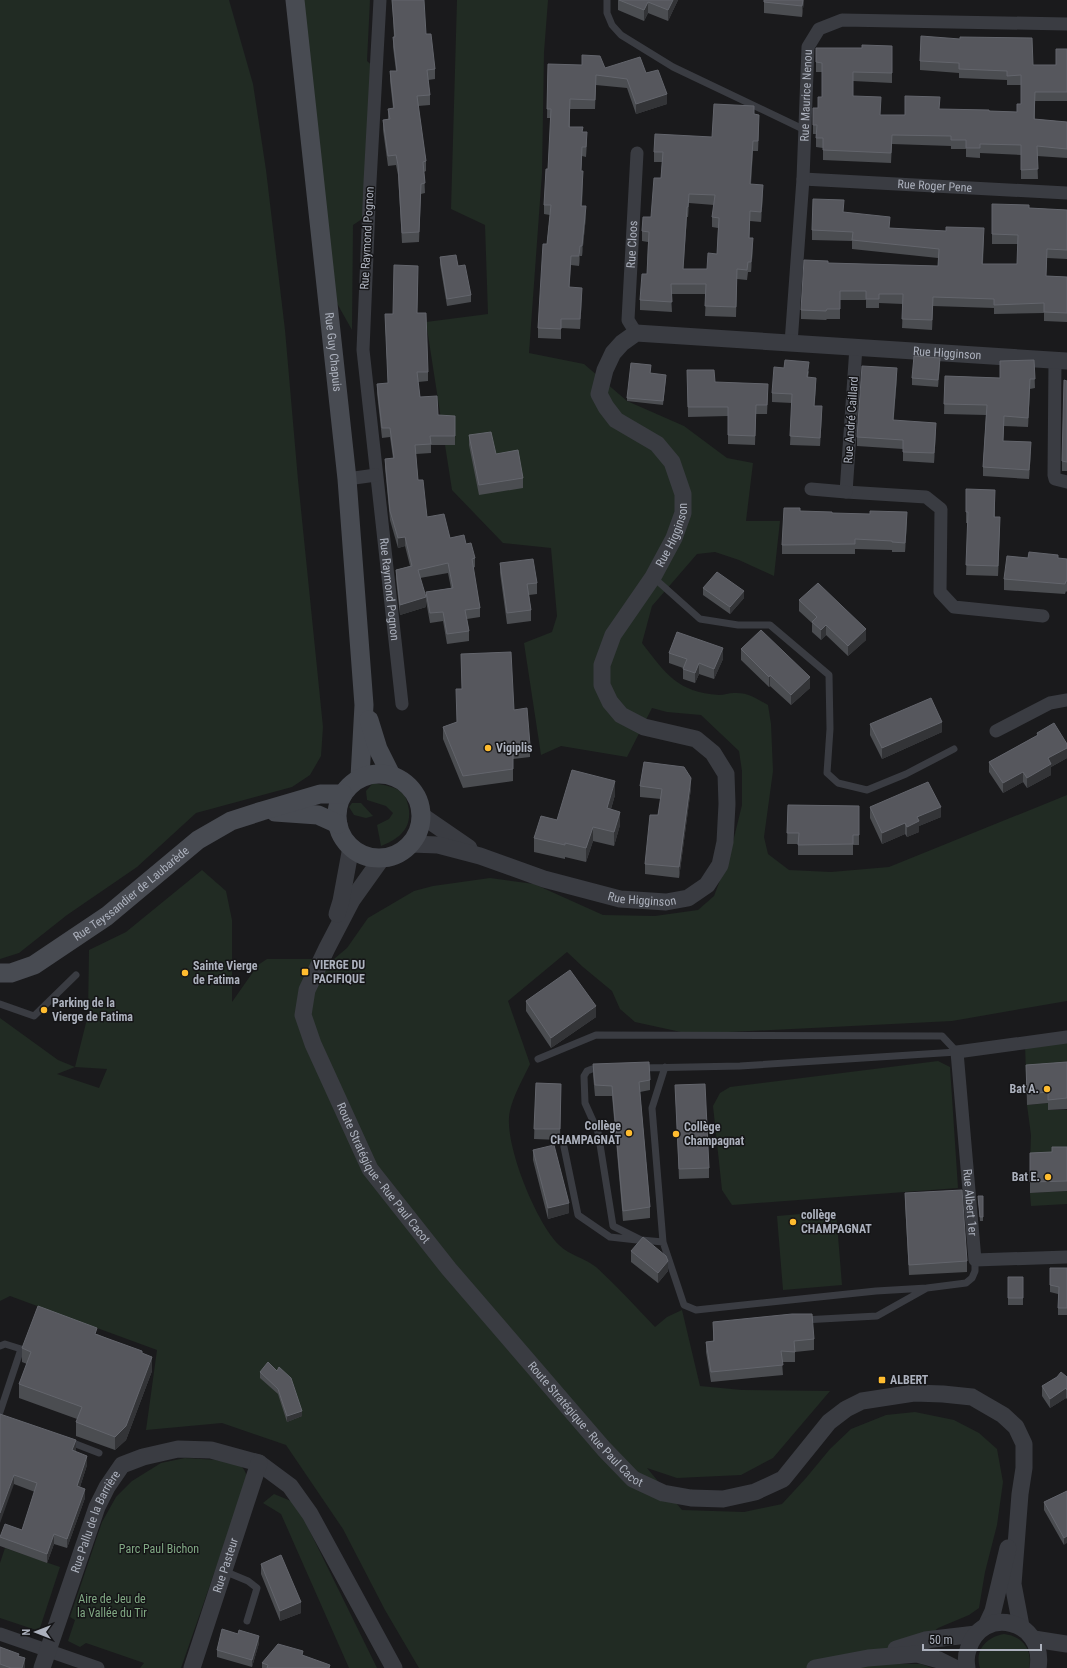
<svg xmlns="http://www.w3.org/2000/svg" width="1067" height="1668" font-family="'Roboto Condensed',sans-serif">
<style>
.green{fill:#212b23;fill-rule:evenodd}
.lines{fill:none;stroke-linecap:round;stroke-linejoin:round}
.service{stroke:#3a3c42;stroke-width:7}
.minor{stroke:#3a3c42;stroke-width:13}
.tertiary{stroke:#3a3c42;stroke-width:17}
.secondary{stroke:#484b52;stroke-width:19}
.wall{fill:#4b4d51;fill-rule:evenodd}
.shaded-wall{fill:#333437}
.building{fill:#56575d;stroke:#63656c;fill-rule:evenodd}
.poi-dot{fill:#ffbc2f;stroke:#151517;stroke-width:1.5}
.labels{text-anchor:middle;stroke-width:3;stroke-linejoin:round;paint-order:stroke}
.street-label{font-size:12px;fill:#acb1bd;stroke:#151517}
.poi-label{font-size:12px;font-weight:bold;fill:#acb1bd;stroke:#151517;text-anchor:start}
.park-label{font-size:12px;fill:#81a984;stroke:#151517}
</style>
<rect width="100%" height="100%" fill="#1a1a1c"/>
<path class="green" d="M0 0H229L253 84 266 170 285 330 298 480 323 727 321 756 310 775 292 787 196 813 137 867 67 915 19 953 0 959Z
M295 0H370L367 61 376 69 368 215 353 225 352 330 325 282Z
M457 0H548L544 52 542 173 529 353 584 364 627 401 684 426 727 458 753 463 746 521H780L774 576 739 560 715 552 697 554 652 606 642 643C666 674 677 692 719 695 724 695 729 693 734 693 748 692 757 699 768 705L771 724 773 771 764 837 768 854 789 870 831 872 889 867 1067 795V1001L952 1021 690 1034 635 1022 620 1009 612 991 583 967 567 952 508 1001 530 1064C523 1079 510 1101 509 1118 507 1150 536 1222 559 1245 569 1255 585 1258 596 1267 617 1286 636 1307 655 1327L667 1317 682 1310 700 1386 742 1390 830 1391 773 1458 741 1475 677 1478 647 1468 682 1510 744 1512 782 1504 806 1478 830 1449 851 1429 886 1415 915 1412 954 1420 979 1433 997 1449 1003 1482 997 1525 985 1572 979 1608 969 1615 938 1628 896 1664H921L932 1668H419L385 1610 343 1529 286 1445 222 1423 146 1430 157 1350 10 1296 0 1301V1018L58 1060 75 1067 88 1015 89 950 126 932 202 870 226 891 232 920V1002L258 965 267 959H334L347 948 368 918 414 891 433 886 490 878 534 884 603 915 655 916 698 910 714 896 730 854 742 805V771L739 751 701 715 667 712 652 708 627 757 561 746 541 755 524 643 552 632 557 616 551 548 503 543 452 490 426 322 488 314 485 225 451 209ZM75 1067 107 1069 99 1088 57 1074Z
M373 783C383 785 397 786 404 795 407 799 408 805 409 810 411 830 398 839 381 846L377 825 389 819 393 813 386 806 367 800 366 791Z
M352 803H361L373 816 366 818 354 815 349 807Z
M1067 1037V1073L1026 1075 1025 1043Z
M938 1061 950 1067 958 1188 732 1205 722 1190 713 1106 720 1093 730 1087Z
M1048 1103V1110H1067V1158L1052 1162 1030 1164 1031 1135 1027 1105Z
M1067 1191V1204L1031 1206 1030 1193Z
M836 1211 842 1285 783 1290 777 1216Z
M185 1458C197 1459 232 1459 241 1466 245 1470 246 1473 247 1479L181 1668H140L144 1663 86 1643 80 1647 68 1641 75 1620 70 1617 102 1522 116 1497 132 1481 161 1463Z
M274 1494 296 1503 377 1668H349L281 1514 263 1503Z
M5 1548 60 1567 39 1631 0 1618V1563Z
M1004 1634C1022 1636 1033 1649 1029 1668H980C974 1650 987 1637 1004 1634Z"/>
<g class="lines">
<path class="service" d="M607 0V13L612 25 621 35 673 67 805 130
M653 577 700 619 738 625H770L829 675 830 729 827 773 838 783 867 790 906 774 954 749
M0 1004 34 1016 76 975
M538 1059 596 1035 942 1036 957 1052
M641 1068 740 1066 957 1052
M601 1069H592L587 1071 584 1076 585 1103 598 1132 613 1226 641 1240 663 1242 684 1305 696 1310 876 1291 927 1288
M564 1147 578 1215 610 1237 637 1240
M663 1242 652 1108 665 1067
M803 1320 877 1316 927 1288 966 1283 972 1278 975 1271V1260
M0 1346 5 1344 21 1349 0 1412
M68 1441 99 1453
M224 1571 248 1581 257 1588 247 1621"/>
<g class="minor">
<path id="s1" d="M380 0 370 182 363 350 402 704"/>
<path id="s2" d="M803 179 1067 193"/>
<path id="s3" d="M636 333 628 320 637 153"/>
<path id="s4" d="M791 343 803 179 808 47 819 29 842 20 1067 24"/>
<path d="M856 347 846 492 926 497 941 509 940 592 954 607 1043 616"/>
<path d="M1055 361 1054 475 1055 479 1067 482"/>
<path d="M347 479 376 475"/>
<path d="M811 489 846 492"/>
<path d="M996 731 1050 703 1067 700"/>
<path id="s5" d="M1067 1037 957 1052 975 1260 1067 1257"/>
<path d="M0 1634 98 1668"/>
</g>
<g class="tertiary">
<path d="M421 815 469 848"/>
<path id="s6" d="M411 844 438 845 480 856 544 879 620 899 666 902 688 898 707 885 720 865 725 842 727 804 726 774 713 753 696 739 644 727 621 715 610 702 602 685V665L613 635 653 577 674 538 683 513V494L672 462 657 444 616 420 606 407 599 394 605 370 613 353 622 343 636 333 1067 361"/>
<path id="s7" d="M382 858 352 900 327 948 307 990 303 1015 313 1044 370 1169 449 1269 604 1449 633 1479 663 1493 691 1498 723 1499 755 1492 783 1479 829 1422 846 1409 862 1401 914 1393 943 1394 972 1397 1003 1415 1016 1427 1024 1444V1468L1020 1494 1013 1584 1021 1626"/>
<path d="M337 914 341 901 351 847"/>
<path d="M986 1626 993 1611 1008 1548"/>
<path d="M1034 1639 1067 1644"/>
<path d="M896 1649 925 1640 976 1634"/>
<path id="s8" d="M42 1668 97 1507 107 1487 122 1465 143 1457 178 1449 211 1450 259 1463 290 1486 310 1514 394 1668"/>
<path id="s9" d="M192 1668 259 1463"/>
<path d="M815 1668 868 1658 917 1654 939 1660 955 1668"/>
<path d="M967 1668C966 1662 966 1655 968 1650 981 1604 1046 1619 1038 1668"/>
</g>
<g class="secondary">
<path id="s10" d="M295 0 347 479 364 705 360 777"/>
<path d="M369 720 378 749 391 775"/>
<circle cx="379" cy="816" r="42"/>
<path d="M275 812 318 815 338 824"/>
<path id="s11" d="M0 973H11L34 965 107 916 198 840 231 821 262 811 320 794H343"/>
</g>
</g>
<path class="wall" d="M392 0 426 34 435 69V79L428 80 430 95V105L418 106 426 161V171L424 172 425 193 421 194 419 242 402 243 398 175 396 165 388 166 383 130V120L388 119V109L393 108 390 81V71H396L393 47V37H394Z
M618 0H678L668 21 648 13 644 21 618 10Z
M764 0H804L802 17 764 13Z
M892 46V83L853 81V96L880 115H905L939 109 1017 112 1021 104V85H1007V80L959 78V73L920 70V61L1033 65H1056L1067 49V101H1035V119L1067 122V158L1037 156 1038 179H1021V155L980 153V158L966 157V149H951V146L892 144 891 163 823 160V148L816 147V134H813V125L822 97V72H816V48H862Z
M548 64 605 68 646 73 667 104 636 114 627 88 596 85 595 109H570V127L583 132 587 142 586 157 582 156 581 171 583 181 582 206 586 216 582 256H580L579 266 571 265 569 287 582 298 580 329 561 328V339L538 338V328L550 215 544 214V205L548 169 551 118H547Z
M754 114 759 124 758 151H753L751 184 763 195 761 222 750 221 749 238 753 248 751 272H748L747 280 737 279 736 317 705 316 706 294H671L672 312 640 310V300L647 274 648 242 642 241V231L651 217 661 178 662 162H654V152L712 137ZM689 203 714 205 712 217V227L718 228 717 254 707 269H683L687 217H688Z
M992 204 1029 208 1067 210V259L1047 258 1046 276 1067 277V322L1044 321V313L994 314V308L933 306 932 330 902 328 903 304 879 303V308H866V300H840V319H827L826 320 801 319V310L828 263 938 266V258L852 249V241L812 240V230L890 228 984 237 983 264H1017L1018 244H992Z
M440 257 458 266 471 295V302L447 306 440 264Z
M418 275 417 313 428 372V381L418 382 420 397 438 415 455 425V445H431V453L416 454 418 480 427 517 450 538 466 544 475 558V567L473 568 480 608V617L467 619 469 631V641L447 644 443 621 430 623 426 601V592L451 588 448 573 420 578 426 607 400 615 396 579V570L410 566 405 546 398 548 390 520 385 468V459L393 458 390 437 382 438 377 393V384L388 383 385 314H393Z
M1034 360 1035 388 1030 389 1028 427 1004 426 1003 441 1031 452 1029 479 983 476V467L986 415 944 414 945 376 1000 378Z
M940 365 938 387 912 385V378Z
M651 368 650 373 666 378 663 405 627 401V398Z
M687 370 715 382 768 393 767 414H756L755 445 728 444V416L688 417Z
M809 371 808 377 816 387 814 406 822 415 820 446 790 445 792 403 772 402V393Z
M897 378 893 421 936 432 934 463 903 461V449L857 446V437Z
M1067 381V471H1062V461Z
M469 435 496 454 523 478V488L479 495 469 445Z
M966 489 995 500V517L1000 527 998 576 966 575 968 523H966Z
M800 511 832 513 907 522 905 552H892V550L855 549V554H782V545Z
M1028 558H1058L1067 559V592L1066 591 1065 594 1004 590V579Z
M500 563 537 583V594L529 595 531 610V621L507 624 500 573Z
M703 588 744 598 730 614 703 595Z
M799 600 866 640 848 656 826 635 821 640 812 632V623L799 611Z
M741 649 810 688 791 705 770 686 769 687 741 660Z
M669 653 723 659 714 679 699 674 695 683 683 679V668L669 663Z
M461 654 514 710 530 745V757L513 759V781L463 788 443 739V727L457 722 462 689Z
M870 724 942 732 882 759 870 735Z
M1037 733 1067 744V758L1051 767V775L1027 788 1023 782 1003 793 989 772V762L1037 736Z
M640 786 691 788 679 878 645 874V864L658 815 661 799 640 797Z
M615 795 611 809 620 825 614 846 593 841 586 862 565 857V859L534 852V838L557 820Z
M788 805 859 806V845H853V855H798V844H787Z
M870 807 941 817 919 826V832L907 837 905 834 882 844 870 818Z
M526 1001 596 1017 551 1048 526 1011Z
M1067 1062V1109L1048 1110V1103L1027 1105 1026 1065Z
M593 1064 650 1080V1090L640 1092 650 1207V1218L623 1221 612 1096H595L593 1075Z
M536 1083 561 1084 560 1140 534 1139Z
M675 1085 709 1168V1178L679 1179Z
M1067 1147V1191L1030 1193V1153L1052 1152Z
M533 1150 569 1213 548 1219 533 1160Z
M905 1193 967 1261V1272L909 1275 905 1203Z
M978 1196H983V1221H980Z
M631 1251 668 1271 658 1283 631 1262Z
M1050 1268H1067V1315H1058V1294L1050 1292Z
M1008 1277H1023V1305H1008Z
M713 1322 814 1339V1350L795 1352V1362H782L783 1375 711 1382 706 1352V1342L713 1341Z
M97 1334 142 1353 152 1371 126 1440 115 1450 76 1436V1422L77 1419 19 1398V1384L27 1364 22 1362V1348Z
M277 1371 302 1416 287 1422 278 1394 260 1378V1372Z
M1067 1377V1399L1066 1398 1050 1408 1042 1396V1386Z
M0 1414 76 1450 75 1451 87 1465 80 1487 85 1498 67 1548 54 1544 47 1563 0 1546V1537L22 1530 35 1492 14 1484Z
M1067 1491 1064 1545 1044 1510V1502Z
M261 1564 301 1613 280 1621 261 1574Z
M238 1634 259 1643 252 1667 217 1657V1650Z
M0 1647 19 1656 25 1668H0Z
M303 1656 330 1668H262V1663Z"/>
<path class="shaded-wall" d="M673 0H678L668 21V10Z
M803 0H804L802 17V6Z
M648 2V13L644 21V10Z
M667 94V104L636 114V104Z
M759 115V124L758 151V141Z
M753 141V151L750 194V184Z
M583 171V181L581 216V206Z
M763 185V195L761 222V212Z
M689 194V203L688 217V207Z
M586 206V216L582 256V246Z
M687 207V217L683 278V269Z
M750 211V221L749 248V238Z
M753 238V248L751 272V262Z
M580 246V256L579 266V256Z
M571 256V265L569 297V287Z
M582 288V298L580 329V319Z
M933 297V306L932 330V320Z
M940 358V365L938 387V380Z
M897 368V378L893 430V420Z
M816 378V387L814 415V406Z
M1030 379V389L1028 427V418Z
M822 406V415L820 446V438Z
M936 423V432L934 463V453Z
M1031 442V452L1029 479V470Z
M907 512V522L905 552V543Z
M1000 517V527L998 576V566Z
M405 537V546L398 548V538Z
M744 591V598L730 614V607Z
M426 597V607L400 615V605Z
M826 625V635L821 640V630Z
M866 629V640L848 656V646Z
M723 648V659L714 679V669Z
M699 663V674L695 683V673Z
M770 675V686L769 687V677Z
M810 677V688L791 705V695Z
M942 722V732L882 759V748Z
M1067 748V758L1051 767V775L1027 788V778L1048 758Z
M1023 772V782L1003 793V783Z
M691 778V788L679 878V867Z
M615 781V795L607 822V808Z
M941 807V817L919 826V832L907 837V827L917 817Z
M620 812V825L614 846V832Z
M905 823V834L882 844V833Z
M593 827V841L586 862V848Z
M596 1006V1017L551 1048V1038Z
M569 1203V1213L548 1219V1208Z
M668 1261V1271L658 1283V1273Z
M152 1357V1371L126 1440 115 1450V1437Z
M1066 1388V1398L1050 1408V1399Z
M302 1411V1416L287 1422V1416Z
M76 1440V1450L72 1460V1450Z
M87 1456V1465L77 1496V1486Z
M14 1475V1484L0 1523V1513Z
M85 1489V1498L67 1548V1539Z
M54 1534V1544L47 1563V1554Z
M1067 1536V1543L1064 1545V1538Z
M301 1602V1613L280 1621V1611Z
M259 1636V1643L252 1667V1660Z
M25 1658V1668H22Z"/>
<path class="building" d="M392 0H424L426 34H431L435 69 427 70 430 95 417 96 426 161 423 162 425 183 421 184 419 232 402 233 398 165 396 155 388 156 383 120 390 119 388 109 394 108 390 71H397L393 37H395Z
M619 0H673L668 10 648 2 644 10Z
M764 0H803L802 6 764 2Z
M921 36 960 39V37L1032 38 1033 65H1056V49H1067V92H1035L1034 119 1067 122V149L1037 146 1038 169 1021 170V145L980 144V148H966V140H951V136L892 135 891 153 823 150V138H816L817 125H813V108H818V97H822V63L816 62V48H862V45L892 46V73L853 72V96L881 97 880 115H905V96L940 97 939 109 989 110V111L1017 112V104H1021V75L1007 76V71L959 69V63L920 61Z
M582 55 600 56 605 68 640 57 646 73 658 70 667 94 636 104 627 79 596 75 595 100 570 99 569 127H583L582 132H587L586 147H582L581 171H583L581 206H586L582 246H580L579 256H571L569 287 582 288 580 319H561V329L538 328 543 244H547L551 205H544L546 169H548L551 109H547L548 64 582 65Z
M714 104 754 106V114L759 115 758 141H753L750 184 763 185 761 212 750 211 749 238H753L751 262H748L747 270 737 269 736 307 705 306 706 284H671L672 302 640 300 642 274H647L649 232 642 231 643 217H651L654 178H661L663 152H654L655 134 712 137ZM689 194 715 195 712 217 719 218 717 254 708 253 707 269H683L687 207H688Z
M813 199 844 200 843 212 890 217 889 228 946 231V227L984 228 982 264H1017L1018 235 992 234V204L1029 205V208L1067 210V250L1047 249 1046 276 1067 277V313L1044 312V303L994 305V299L933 297 932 320 902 319 903 294H879V299H866V291H840V309H827L826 311 801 310 804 260 828 261V263L938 266 939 249 852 240 853 232 812 230Z
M456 255 458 266 465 265 471 295 447 299 440 257Z
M394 265 418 266 417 313H426L428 372H417L420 397 437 396 438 415 455 416V436H430L431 444 415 445 418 480H423L427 517 444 514 450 538 464 535 466 544 471 543 475 558 472 559 480 608 465 610 469 631 447 634 443 612 430 613 426 592 453 588 448 563 418 570 426 597 400 605 396 570 412 566 405 537 398 538 390 511 385 459 394 458 390 428H382L377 384 388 383 385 314H393Z
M914 356 940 358 938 380 912 378Z
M785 360 809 362 807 377 816 378 814 406H822L820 438 790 436 792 394 772 393 774 367 784 368Z
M1034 360 1035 379H1030L1028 418 1004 416 1003 441 1031 442 1029 470 983 467 987 405 944 404 945 376 1000 378V361Z
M631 363 651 365 650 373 666 375 663 401 627 398Z
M862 366 897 368 893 420 936 423 934 453 903 452V440L857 437Z
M687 370H714L715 382 768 384 767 405H756L755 436 728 435V407H688Z
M1064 380 1067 381V462L1062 461Z
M491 432 496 454 518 450 523 478 479 485 469 435Z
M966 489 995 490 994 517H1000L998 566 966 565 968 512H966Z
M784 508H800V511L832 512V513L870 514V511L907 512 905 543 892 542V541L855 539V544L782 545Z
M1029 552 1058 555V558L1067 559V581H1066L1065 584 1004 579 1007 556 1028 558Z
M533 559 537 583 527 584 531 610 507 613 500 563Z
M717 572 744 591 730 607 703 588Z
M818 583 866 629 848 646 826 625 821 630 812 622 817 617 799 600Z
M761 630 810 677 791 695 770 675 769 677 741 649Z
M677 632 723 648 714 669 699 663 695 673 683 669 687 659 669 653Z
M511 652 514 710 527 708 530 745 513 748V769L463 776 443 727 457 722 456 689H462L461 654Z
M931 698 942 722 882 748 870 724Z
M1054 723 1067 744V748L1048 758 1051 764 1027 778 1023 772 1003 783 989 762 1038 735 1037 733Z
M644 762 684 767 691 778 679 867 645 864 650 815H658L662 789 640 786Z
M572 770 615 781 607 808 620 812 614 832 593 827 586 848 565 843V845L534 838 541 816 557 820Z
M928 782 941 807 917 817 919 821 907 827 905 823 882 833 870 807Z
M788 805 859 806V835H853V844L798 845 799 833H787Z
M570 970 596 1006 551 1038 526 1001Z
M649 1062 650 1080 639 1082 650 1207 623 1211 612 1086 595 1085 593 1064Z
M1067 1062V1098L1048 1100V1092L1027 1094 1026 1065Z
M536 1083 561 1084 560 1129H534Z
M705 1084 709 1168 679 1169 675 1085Z
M554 1145 569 1203 548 1208 533 1150Z
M1052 1147H1067V1181L1030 1182V1153L1052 1152Z
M962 1190 967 1261 909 1265 905 1193Z
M978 1196H983V1217H980Z
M643 1237 666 1256 668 1261 658 1273 631 1251Z
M1050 1268H1067V1308H1058L1059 1287 1050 1285Z
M1008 1277H1023V1298H1008Z
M38 1306 97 1328 95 1334 142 1351V1353L152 1357 126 1426 115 1437 76 1422 82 1407 19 1384 31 1352 22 1348Z
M792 1314H812L814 1339 794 1341 795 1352 781 1351 783 1365 711 1372 706 1342 714 1341 713 1322Z
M268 1362 277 1371 279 1367 291 1378 302 1411 287 1416 278 1389 260 1372Z
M1061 1372 1067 1377V1390L1066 1388 1050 1399 1042 1386 1057 1377Z
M0 1414 76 1440 72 1450 87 1456 77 1486 85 1489 67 1539 54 1534 47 1554 0 1537 5 1524 22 1530 37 1483 14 1475 0 1513Z
M1067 1491V1536L1064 1538 1044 1502Z
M281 1555 301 1602 280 1611 261 1564Z
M222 1629 238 1634 239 1630 259 1636 252 1660 217 1650Z
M278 1644 303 1651 302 1655 330 1665 329 1668H267L268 1665 262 1663Z
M0 1647 19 1654 18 1656 25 1658 22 1668H11L0 1664Z"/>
<g class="poi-dot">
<circle cx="488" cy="748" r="4"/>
<rect x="301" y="968" width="8" height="8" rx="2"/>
<circle cx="185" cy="973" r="4"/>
<circle cx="44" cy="1010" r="4"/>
<circle cx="1047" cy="1089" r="4"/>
<circle cx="629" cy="1133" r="4"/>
<circle cx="676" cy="1134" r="4"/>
<circle cx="1048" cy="1177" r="4"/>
<circle cx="793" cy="1222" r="4"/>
<rect x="878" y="1376" width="8" height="8" rx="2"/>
</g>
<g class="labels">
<g class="street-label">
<text dy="4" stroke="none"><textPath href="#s4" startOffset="248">Rue Maurice Nenou</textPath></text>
<text dy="4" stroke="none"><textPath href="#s2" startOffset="132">Rue Roger Pene</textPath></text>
<text transform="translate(367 238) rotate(-87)" y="4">Rue Raymond Pognon</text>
<text dy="4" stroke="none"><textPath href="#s3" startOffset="91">Rue Cloos</textPath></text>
<text dy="4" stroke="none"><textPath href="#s10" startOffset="354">Rue Guy Chapuis</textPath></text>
<text dy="4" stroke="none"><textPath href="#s6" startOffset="1320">Rue Higginson</textPath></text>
<text transform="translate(851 420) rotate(-86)" y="4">Rue André Caillard</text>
<text dy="4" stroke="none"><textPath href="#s6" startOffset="755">Rue Higginson</textPath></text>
<text dy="4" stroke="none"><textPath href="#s1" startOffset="591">Rue Raymond Pognon</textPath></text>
<text dy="4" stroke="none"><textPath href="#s11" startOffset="156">Rue Teyssandier de Laubarède</textPath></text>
<text dy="4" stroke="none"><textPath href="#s6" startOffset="239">Rue Higginson</textPath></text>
<text dy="4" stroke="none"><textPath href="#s7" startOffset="356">Route Stratégique - Rue Paul Cacot</textPath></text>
<text dy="4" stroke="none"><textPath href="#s5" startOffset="262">Rue Albert 1er</textPath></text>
<text dy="4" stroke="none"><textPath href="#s7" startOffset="680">Route Stratégique - Rue Paul Cacot</textPath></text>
<text dy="4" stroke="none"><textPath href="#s8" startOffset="156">Rue Pallu de la Barrière</textPath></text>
<text dy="4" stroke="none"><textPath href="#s9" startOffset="108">Rue Pasteur</textPath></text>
</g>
<g class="poi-label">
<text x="496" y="752">Vigiplis</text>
<text x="313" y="969">VIERGE DU<tspan x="313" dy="14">PACIFIQUE</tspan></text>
<text x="193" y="970">Sainte Vierge<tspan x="193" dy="14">de Fatima</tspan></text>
<text x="52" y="1007">Parking de la<tspan x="52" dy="14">Vierge de Fatima</tspan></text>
<text x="1039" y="1093" text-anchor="end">Bat A.</text>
<text x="621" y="1130" text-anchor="end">Collège<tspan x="621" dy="14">CHAMPAGNAT</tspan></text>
<text x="684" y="1131">Collège<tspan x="684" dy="14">Champagnat</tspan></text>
<text x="1040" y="1181" text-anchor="end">Bat E.</text>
<text x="801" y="1219">collège<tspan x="801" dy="14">CHAMPAGNAT</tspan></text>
<text x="890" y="1384">ALBERT</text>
</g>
<g class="park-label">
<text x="159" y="1553">Parc Paul Bichon</text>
<text x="112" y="1603">Aire de Jeu de<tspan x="112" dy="14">la Vallée du Tir</tspan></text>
</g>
</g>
<g transform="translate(36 1632) rotate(270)" stroke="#151517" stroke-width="3" paint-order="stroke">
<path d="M0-3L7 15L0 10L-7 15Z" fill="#acb1bd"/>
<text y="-6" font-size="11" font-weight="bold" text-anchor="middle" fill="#acb1bd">N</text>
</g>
<path d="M923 1644v6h118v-6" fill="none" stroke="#acb1bd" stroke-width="2"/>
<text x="929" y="1644" font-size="12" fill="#acb1bd" stroke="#151517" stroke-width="3" paint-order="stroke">50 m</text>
</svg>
